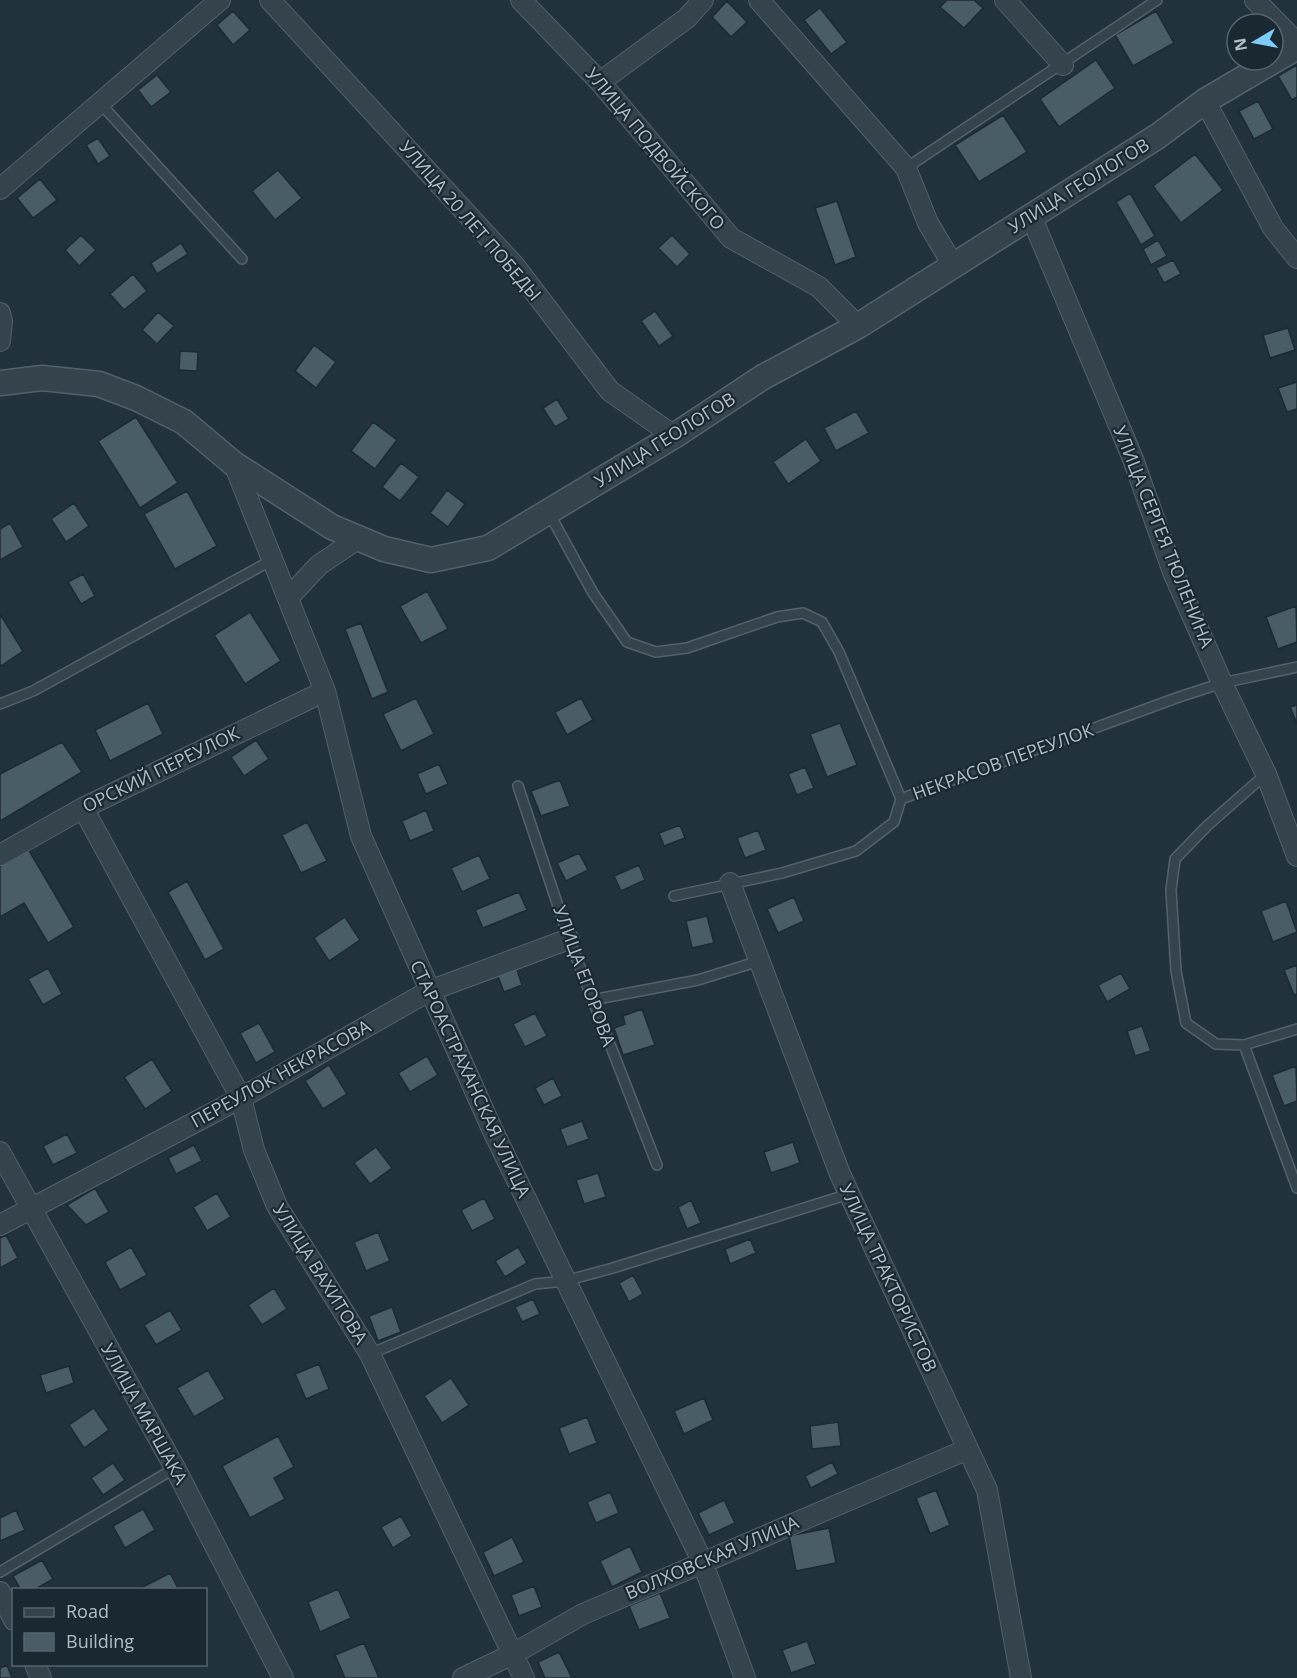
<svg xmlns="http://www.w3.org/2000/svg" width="1297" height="1678" font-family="'Open Sans',sans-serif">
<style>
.building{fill:#495d67;stroke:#1c2a33;stroke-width:1.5}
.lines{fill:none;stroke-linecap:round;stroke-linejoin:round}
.service-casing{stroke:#53616a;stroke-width:12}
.minor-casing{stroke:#53616a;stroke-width:22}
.tertiary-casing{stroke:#53616a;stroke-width:27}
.service{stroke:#35434c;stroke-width:9}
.minor{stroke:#35434c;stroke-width:20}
.tertiary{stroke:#35434c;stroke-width:24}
.labels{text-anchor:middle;stroke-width:4.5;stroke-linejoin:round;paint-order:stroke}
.street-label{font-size:18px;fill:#b0bec8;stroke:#1a2831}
</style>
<rect width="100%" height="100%" fill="#21323c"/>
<path class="building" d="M947 0H974L983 8 964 28 940 7Z
M727 1 747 22 731 37 712 17Z
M820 8 847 42 831 54 804 20Z
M233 11 250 30 233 45 217 25Z
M1156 11 1174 43 1133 66 1115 35Z
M1096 60 1115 88 1059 127 1040 99Z
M1297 65V97L1292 100 1278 76Z
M157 75 171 92 151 107 138 90Z
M1258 101 1273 129 1254 139 1239 111Z
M1003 115 1027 152 979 182 955 145Z
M98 138 110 156 98 164 86 145Z
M1195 154 1223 190 1181 223 1153 186Z
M278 170 302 198 275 220 252 191Z
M40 179 57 200 33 218 17 198Z
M1130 193 1155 236 1141 245 1116 202Z
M837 201 856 257 835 265 815 208Z
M81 235 96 250 79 266 65 250Z
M672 235 690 254 677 267 658 248Z
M1158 240 1167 256 1151 265 1143 249Z
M181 243 188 254 157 274 151 263Z
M1173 260 1181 274 1164 283 1156 268Z
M133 274 147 291 124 310 110 294Z
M655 311 673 336 659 346 641 321Z
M158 312 174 326 157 344 142 330Z
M1288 328 1295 350 1270 358 1263 335Z
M314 345 336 362 316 388 295 371Z
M180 351 198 352 197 371 179 370Z
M1297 382V409L1287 412 1278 388Z
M557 399 569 419 555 427 543 408Z
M856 411 869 433 836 451 824 428Z
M136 417 178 483 140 508 98 441Z
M373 422 397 440 375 469 351 451Z
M806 439 821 461 788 484 773 462Z
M401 463 419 477 400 501 382 487Z
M447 490 465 504 448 527 430 513Z
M187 491 217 546 175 569 144 514Z
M74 503 89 526 66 542 51 519Z
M10 523 23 547 0 560V529Z
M83 574 95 596 81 604 68 582Z
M427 591 448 629 421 643 400 606Z
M1296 606 1297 642 1278 649 1266 617Z
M250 612 281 661 245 684 214 635Z
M0 614 23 651 1 666 0 664Z
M361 623 388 692 372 699 345 629Z
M416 698 434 734 401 751 383 714Z
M581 698 593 720 567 735 555 712Z
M148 703 163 734 110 761 95 730Z
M1297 705V724L1290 707Z
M840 723 857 765 827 777 810 734Z
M256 740 269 759 244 776 231 757Z
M62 742 82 772 0 821V774Z
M439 764 448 784 426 794 417 774Z
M805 767 814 788 797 795 788 774Z
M560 780 570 806 541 816 531 791Z
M426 810 434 831 410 841 402 821Z
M307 822 327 861 301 873 282 835Z
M680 825 685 838 664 846 659 833Z
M758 830 766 850 745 858 737 838Z
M27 847 74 927 48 943 24 903 0 917V863Z
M579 853 588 870 566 881 557 863Z
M479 855 490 879 462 892 451 868Z
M639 865 645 880 621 891 614 876Z
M187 881 224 949 205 960 168 892Z
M519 892 527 910 483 928 475 910Z
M794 897 804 921 778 933 767 909Z
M1286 901 1297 932 1273 942 1261 911Z
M707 916 714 943 692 948 686 921Z
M345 917 360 940 329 961 314 938Z
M1297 965V994L1294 995 1284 970Z
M516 967 522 985 504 992 497 974Z
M48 968 62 994 43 1005 28 979Z
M1121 973 1130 989 1107 1002 1098 985Z
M642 1009 655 1045 623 1055 614 1028 625 1024 623 1016Z
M535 1013 547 1036 525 1047 513 1024Z
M259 1023 275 1052 256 1063 240 1033Z
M1142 1026 1151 1051 1135 1056 1127 1031Z
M427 1056 438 1075 410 1092 398 1073Z
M152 1059 172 1091 145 1109 124 1077Z
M329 1065 347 1094 323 1109 305 1081Z
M1296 1066 1297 1101 1284 1106 1272 1075Z
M553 1078 562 1096 544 1105 535 1088Z
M582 1121 589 1139 567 1147 560 1129Z
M67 1134 77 1153 53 1165 43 1146Z
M793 1142 800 1163 771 1173 764 1152Z
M194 1145 202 1161 176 1174 168 1158Z
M376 1147 392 1168 370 1184 354 1163Z
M598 1173 606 1197 584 1204 576 1180Z
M95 1188 109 1212 86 1225 67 1205Z
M217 1193 231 1217 207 1231 193 1207Z
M484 1198 495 1219 472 1231 461 1210Z
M691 1200 701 1223 687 1229 678 1207Z
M378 1232 390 1261 366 1271 354 1242Z
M6 1235 18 1258 0 1268V1238Z
M750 1239 756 1253 730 1264 725 1249Z
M131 1247 147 1275 120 1290 105 1262Z
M518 1247 527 1263 505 1277 495 1261Z
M633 1275 643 1294 629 1302 619 1283Z
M274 1288 287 1309 262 1325 248 1305Z
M533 1299 540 1314 522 1322 515 1307Z
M392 1307 401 1332 378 1341 369 1316Z
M170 1310 182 1330 156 1345 144 1325Z
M319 1364 329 1389 306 1399 295 1374Z
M69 1366 74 1383 46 1393 40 1375Z
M208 1370 225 1399 194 1417 177 1388Z
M451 1378 469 1405 442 1423 424 1396Z
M704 1398 713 1420 684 1434 674 1411Z
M94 1408 109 1430 84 1448 69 1425Z
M587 1417 597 1443 569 1454 559 1428Z
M838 1422 841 1446 812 1449 810 1426Z
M278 1436 294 1467 274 1478 285 1499 250 1518 222 1466Z
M832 1462 838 1474 811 1488 805 1476Z
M113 1463 125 1480 103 1495 91 1478Z
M936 1490 950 1525 930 1534 916 1498Z
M610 1492 619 1513 596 1523 587 1502Z
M724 1500 735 1523 709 1535 698 1513Z
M143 1509 155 1530 125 1548 113 1526Z
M16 1510 25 1530 0 1541V1518Z
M401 1516 412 1536 393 1548 381 1527Z
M829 1528 836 1563 796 1571 789 1536Z
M512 1537 524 1562 494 1576 483 1552Z
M630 1546 642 1572 612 1587 600 1561Z
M42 1560 53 1579 34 1590H21L13 1576Z
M170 1573 179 1590H139V1589Z
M534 1586 542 1607 519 1616 511 1595Z
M338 1589 351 1618 320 1632 308 1602Z
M660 1593 670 1618 639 1630 629 1606Z
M807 1641 816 1664 791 1673 782 1650Z
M364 1643 379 1678H345L335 1655Z
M559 1652 572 1678H545L538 1662Z
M7 1665 12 1678H0V1668Z"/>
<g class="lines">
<defs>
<path id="service" d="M100 103 242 259
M906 168 1157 0
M549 513 593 593 627 642 656 652 687 648 777 617 803 613 822 622 839 652 901 799
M0 704 33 691 274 559
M1266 774 1208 825 1175 859 1171 890 1176 971 1186 1023 1216 1044 1244 1045 1297 1188
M518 786 569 939 657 1165
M674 896 782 873 856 851 894 822 901 799 1179 697 1222 683 1297 667
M592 1000 698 980 759 961
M1244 1045 1297 1029
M370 1354 535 1284 565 1281 613 1268 849 1194
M0 1572 175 1468"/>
<path id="minor" d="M270 0 514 265 610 391 674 436
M521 0 600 82 731 238 819 287 858 326
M759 0 906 168 928 223 953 265
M1005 0 1063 65
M1255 0 1297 43
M600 82 687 18 703 0
M1205 101 1273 228 1297 258
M0 189 220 0
M1031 216 1133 459 1173 572 1222 683 1266 774 1297 856
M0 313 2 321 0 341
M234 464 325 691 361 836 492 1129 702 1561 745 1678
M289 597 319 565 359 538
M83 808 241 1098 254 1150 277 1206 370 1354 524 1678
M0 855 83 808 325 691
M730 883 840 1174 987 1490 1021 1678
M0 1152 175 1468 283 1678
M0 1225 241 1098 429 991 569 939
M0 1592 14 1620
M35 1664 41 1678
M463 1678 513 1654 583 1614 968 1449"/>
<path id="tertiary" d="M0 383 42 378 99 384 136 398 184 422 234 464 332 527 384 549 431 560 488 548 674 436 763 377 858 326 1158 136 1205 101 1297 47"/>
</defs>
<use href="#service" class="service-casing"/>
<use href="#minor" class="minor-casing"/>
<use href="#tertiary" class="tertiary-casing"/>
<use href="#service" class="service"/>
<use href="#minor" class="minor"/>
<use href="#tertiary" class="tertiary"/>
</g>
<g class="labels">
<g class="street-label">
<text transform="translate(655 149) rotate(50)" y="6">УЛИЦА ПОДВОЙСКОГО</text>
<text transform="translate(1079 186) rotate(-32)" y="6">УЛИЦА ГЕОЛОГОВ</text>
<text transform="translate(470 221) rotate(49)" y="6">УЛИЦА 20 ЛЕТ ПОБЕДЫ</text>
<text transform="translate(665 440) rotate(-32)" y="6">УЛИЦА ГЕОЛОГОВ</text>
<text transform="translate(1163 537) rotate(68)" y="6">УЛИЦА СЕРГЕЯ ТЮЛЕНИНА</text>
<text transform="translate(1003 762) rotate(-20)" y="6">НЕКРАСОВ ПЕРЕУЛОК</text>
<text transform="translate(161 770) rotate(-26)" y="6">ОРСКИЙ ПЕРЕУЛОК</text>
<text transform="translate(584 976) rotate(70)" y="6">УЛИЦА ЕГОРОВА</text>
<text transform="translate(281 1074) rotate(-29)" y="6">ПЕРЕУЛОК НЕКРАСОВА</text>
<text transform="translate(470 1079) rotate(65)" y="6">СТАРОАСТРАХАНСКАЯ УЛИЦА</text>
<text transform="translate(320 1274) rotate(58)" y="6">УЛИЦА ВАХИТОВА</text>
<text transform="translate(888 1278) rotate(65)" y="6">УЛИЦА ТРАКТОРИСТОВ</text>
<text transform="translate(144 1414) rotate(61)" y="6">УЛИЦА МАРШАКА</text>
<text transform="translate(712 1558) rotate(-23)" y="6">ВОЛХОВСКАЯ УЛИЦА</text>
</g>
</g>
<rect x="12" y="1588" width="195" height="78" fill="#1a2831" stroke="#56646d" stroke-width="1.5"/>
<rect x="24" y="1608" width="30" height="9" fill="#35434c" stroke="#56646d" stroke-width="1.5"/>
<text x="66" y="1618" font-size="18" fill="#b0bec8">Road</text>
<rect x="24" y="1633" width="30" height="18" fill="#495d67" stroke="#56646d" stroke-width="1.5"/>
<text x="66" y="1648" font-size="18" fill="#b0bec8">Building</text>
<g transform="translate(1255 42) rotate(260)"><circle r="28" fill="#1a2831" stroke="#56646d" stroke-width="1.5"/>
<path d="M0-4.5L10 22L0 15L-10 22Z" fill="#7eccfe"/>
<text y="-9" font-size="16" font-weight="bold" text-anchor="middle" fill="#b0bec8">N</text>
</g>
</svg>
